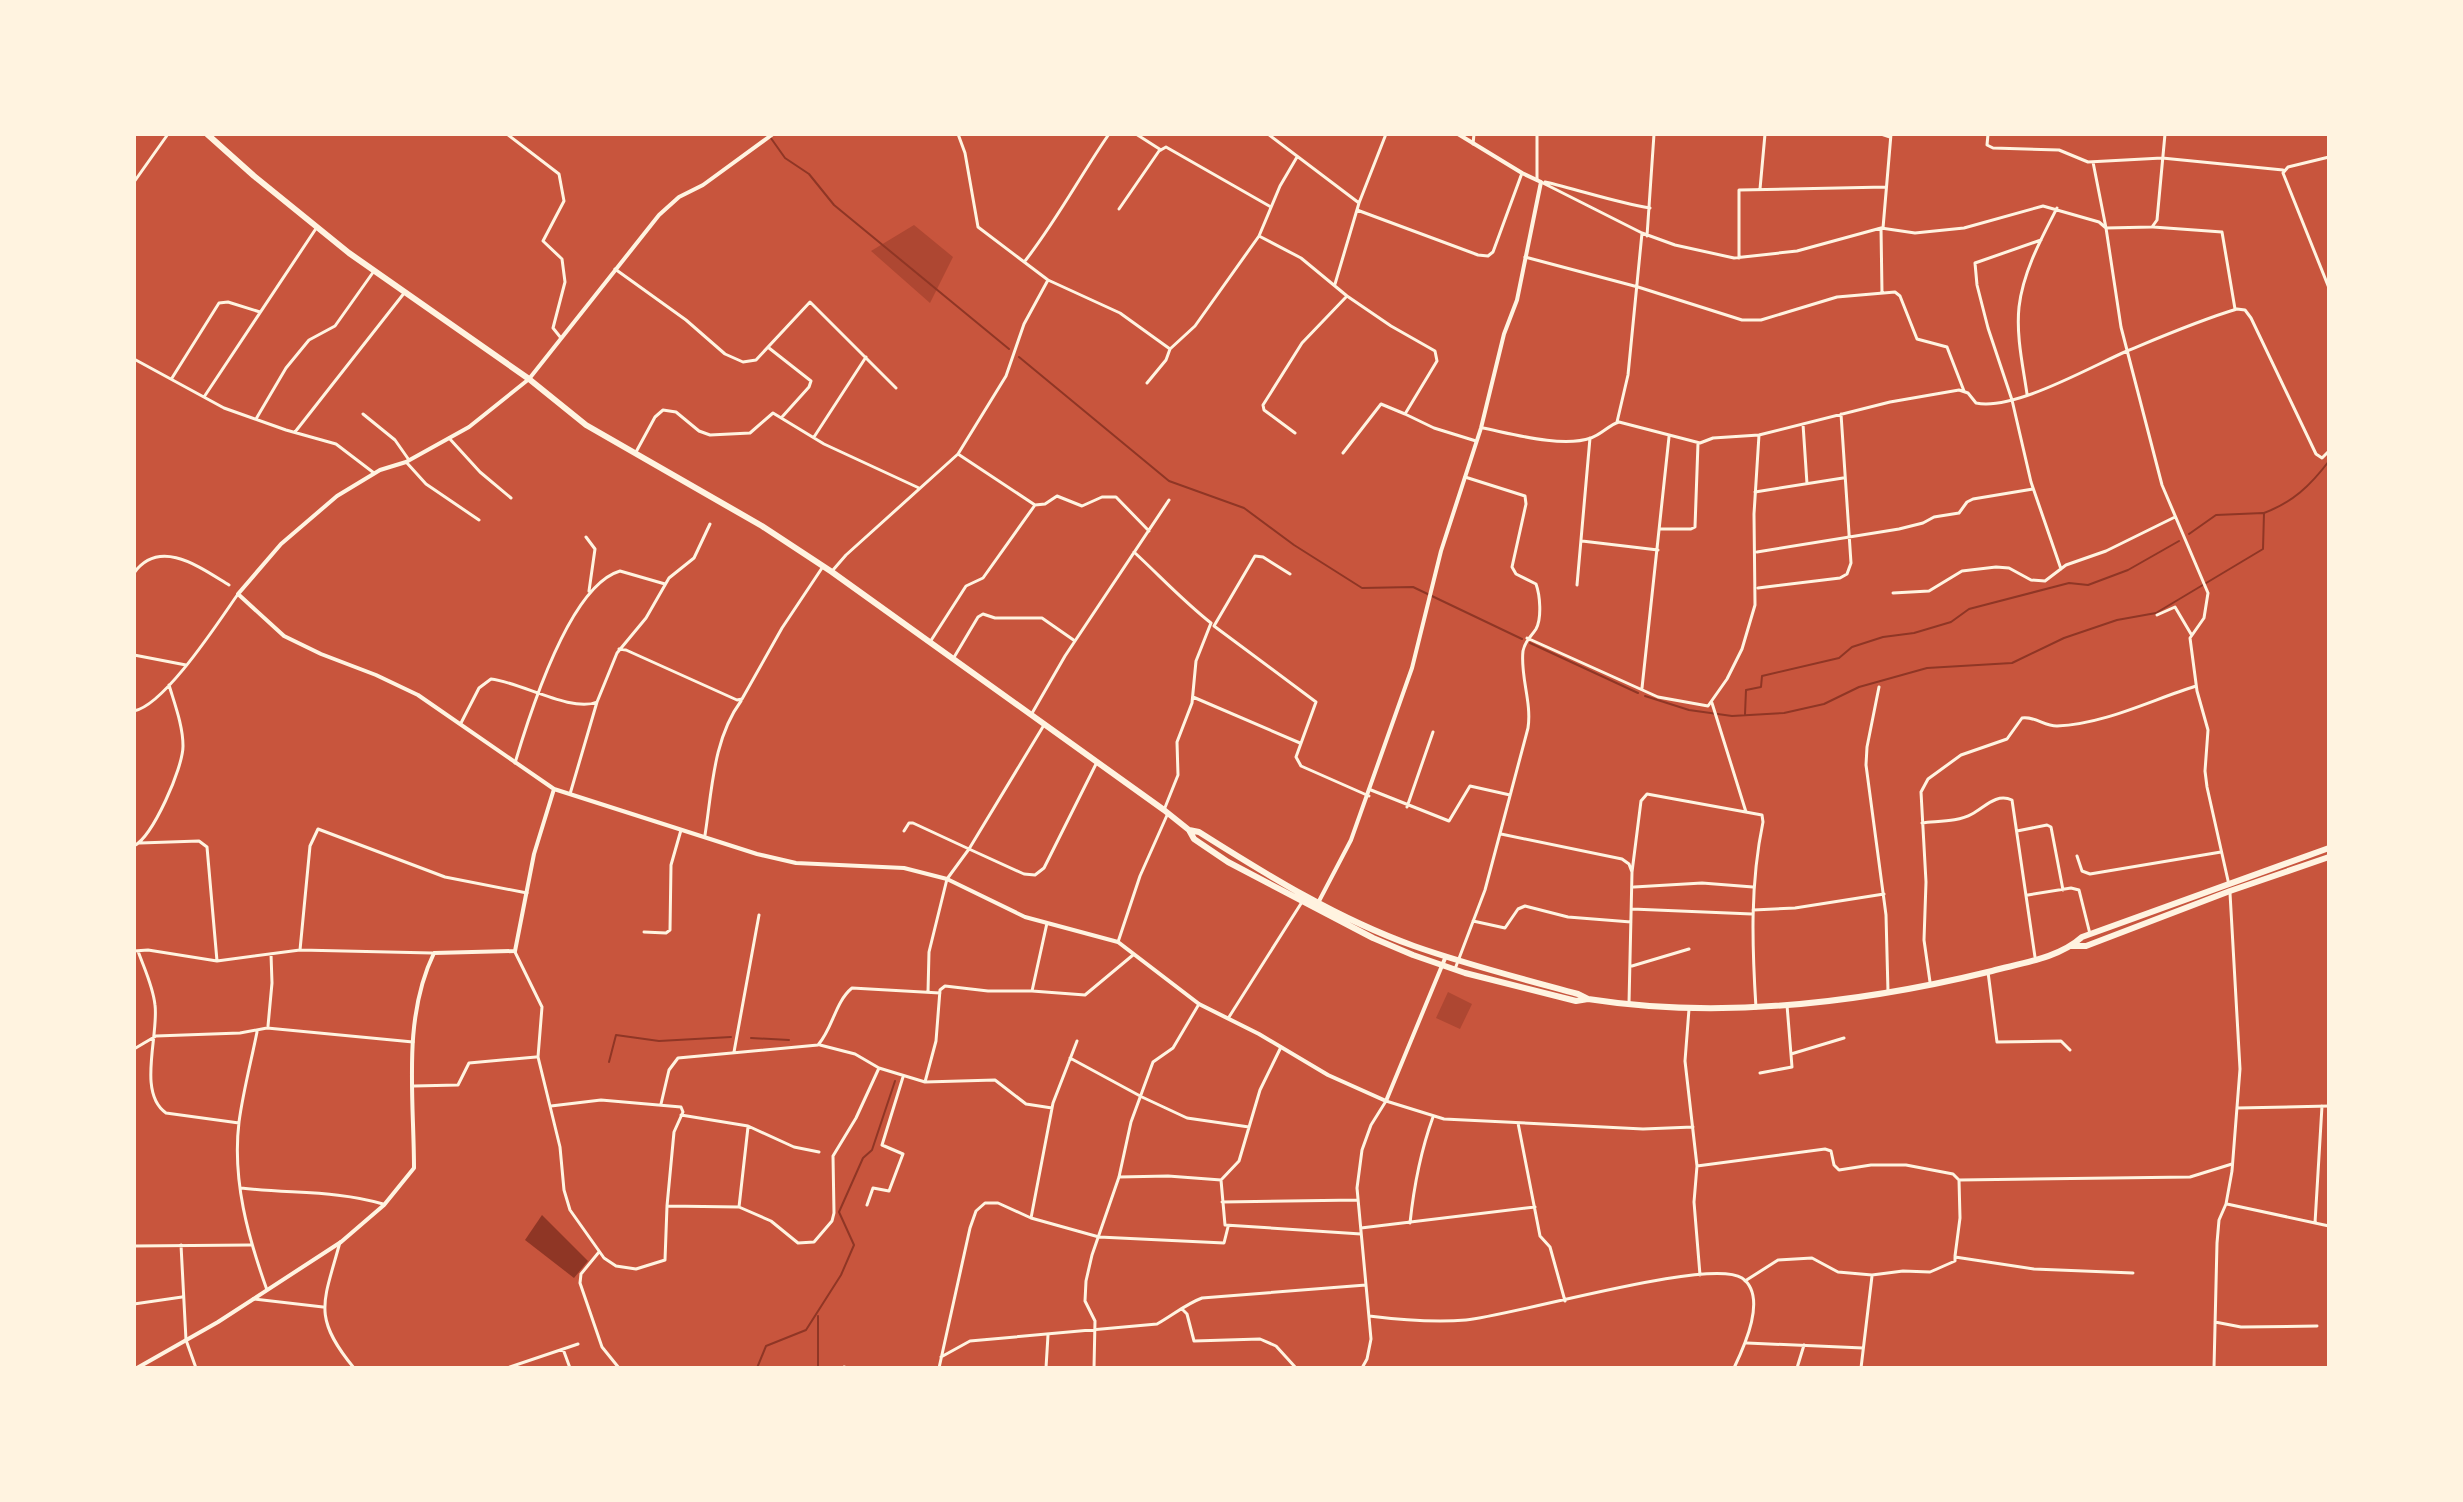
<svg xmlns="http://www.w3.org/2000/svg" width="2463" height="1502" font-family="'Titillium Web',sans-serif">
<style>
.green{fill:#ae4732}
.water{fill:#8f3625}
.lines{fill:none;stroke-linecap:round;stroke-linejoin:round}
.stream{stroke:#8f3625;stroke-width:2}
.minor{stroke:#fff3e0;stroke-width:3}
.tertiary{stroke:#fff3e0;stroke-width:4}
.trunk{stroke:#fff3e0;stroke-width:6}
</style>
<rect width="100%" height="100%" fill="#c8553d"/>
<path class="green" d="M914 225 953 257 930 303 871 251Z
M1448 992 1472 1004 1460 1029 1436 1018Z"/>
<path class="water" d="M542 1215 588 1261 574 1278 525 1240Z"/>
<g class="lines">
<path class="stream" d="M768 134 785 158 809 174 834 205 1009 349
M1019 357 1169 481 1244 508 1294 545 1362 588 1413 587 1522 639
M2189 534 2216 515 2263 513
M1530 643 1638 693
M1645 696 1689 710 1732 716 1784 713 1824 704 1859 687 1927 668 2012 663 2064 638 2117 620 2156 613 2263 549 2264 513C2293 502 2310 486 2329 461
M1745 714 1746 690 1761 687 1762 676 1839 658 1852 647 1883 637 1914 633 1951 622 1969 609 2069 583 2088 585 2128 570 2179 541
M751 1038 789 1040
M609 1062 616 1035 659 1041 731 1037
M818 1316V1368
M757 1368 766 1346 806 1330 841 1275 854 1245 839 1212 863 1158 872 1150 895 1081"/>
<path class="minor" d="M507 134 559 174 564 201 543 241 562 259 565 282 553 328 561 338
M958 134 965 153 978 227 1048 280 1120 313 1170 349 1195 326 1259 236 1301 258 1347 296 1391 326 1435 351 1437 361 1405 414 1434 428 1476 441
M1136 134 1161 150
M1268 134 1359 203
M1537 134V180
M1881 134 1890 137
M1988 134 1987 145 1993 148 2059 150 2088 162 2162 158 2283 170
M1473 144 1474 134
M2329 157 2288 167 2283 173 2329 288
M2093 162 2106 228 2152 227 2157 220 2165 134
M134 182 168 134
M1541 182 1642 233 1675 245 1734 258 1797 251 1881 228 1915 233 1964 228 2043 206 2099 222 2106 228 2121 327 2162 485 2208 593 2204 618 2190 638 2197 691 2208 730 2205 771 2207 787 2229 885
M1545 182C1580 190 1614 202 1650 208
M1760 189 1765 134
M1119 209 1159 151 1166 147 1271 207
M1357 210 1478 255 1488 256 1493 252 1522 173
M2153 227 2222 232 2235 309
M1881 228 1882 292
M1883 228 1891 134
M1259 236 1280 186 1297 157
M1647 236 1654 134
M2041 240 1975 263 1977 285 1988 328 2012 400 2031 482 2061 569
M1525 257 1638 287 1742 320H1761L1837 297 1895 292 1900 296 1917 339 1947 347 1964 391
M1739 258V190L1886 187
M1025 261C1057 220 1080 176 1109 134
M615 269 686 320 725 354 743 362 756 360 810 302 896 388
M1335 284 1359 203 1386 134
M769 348 811 381 809 387 782 417
M134 359 224 408 286 430 336 444 374 473
M172 378 219 303 228 302 260 312
M1147 383 1166 360 1170 349
M2027 394C2023 366 2016 336 2019 307 2023 272 2041 239 2057 208
M204 397 317 227
M363 414 395 440 409 460
M256 419 286 368 309 340 335 326 374 271
M1617 422 1628 375 1642 233
M1803 424 1807 484
M1483 428C1513 434 1562 448 1591 438 1602 434 1609 425 1619 422L1700 443 1713 438 1759 435 1890 402 1959 390 1968 393 1976 403C2014 411 2090 367 2127 351 2163 336 2200 320 2237 309L2245 310 2251 318 2316 454 2322 458 2329 451
M295 432 405 292
M1295 433 1264 410 1263 405 1302 343 1347 296
M814 437 866 357
M449 438 480 472 511 498
M636 452 655 417 663 410 676 412 699 431 710 435 750 433 773 413 824 444 919 488
M1343 453 1381 404 1405 414
M958 454 1035 505 1045 504 1057 496 1082 506 1102 497H1116L1149 531
M407 463 426 484 479 520
M1755 492 1843 478
M1660 529H1691L1695 527 1698 443
M586 537 595 549 589 591
M1582 541 1658 550
M1134 552C1160 576 1183 601 1211 623
M1757 552 1899 529 1923 523 1934 517 1959 513 1967 502 1973 499 2033 489
M833 570 846 555 958 454 1006 376 1024 324 1048 280
M134 573C160 537 201 568 229 585
M1290 574 1263 557 1255 556 1214 626 1316 702 1296 757 1301 766 1369 796
M1577 585 1590 438
M1758 588 1840 578 1847 574 1851 563 1841 414
M1893 593 1929 591 1962 571 1996 567 2009 568 2031 580 2045 581 2066 565 2106 551 2175 517
M2157 615 2175 607 2191 634
M134 635V646
M1527 638 1658 697 1708 706 1727 679 1742 649 1755 605 1754 514 1759 435
M930 642 966 586 983 578 1035 505
M619 649 626 650 737 700 742 699 782 628 822 568
M134 655 186 665
M953 659 978 617 983 614 995 618H1042L1075 641
M1879 687 1867 747 1866 765 1886 915 1888 992
M1642 688 1669 437
M1193 697 1300 743
M1712 703 1746 812
M134 711C165 705 219 621 238 594
M1031 715 1065 656 1169 500
M461 723 479 688 491 679C520 682 572 713 597 702L617 653 646 618 669 578 694 558 710 524
M515 763C529 716 569 586 620 571L665 584
M1371 790 1449 821 1470 786 1510 795
M570 794 597 702
M1407 807 1433 732
M1164 810 1178 775 1177 742 1192 703 1196 661 1211 623
M1922 823C1938 821 1958 822 1972 814 1985 807 1996 793 2012 800L2035 957
M904 831 909 823H913L969 849 1044 725
M2017 831 2047 825 2051 827 2063 890
M1501 834 1622 859 1629 864 1632 872 1629 1003
M705 835C712 791 713 739 741 701
M140 843 199 841 207 847 217 961
M134 846C153 836 183 768 183 746 183 726 175 705 169 685
M2077 856 2082 871 2090 874 2221 852
M1632 872 1641 801 1647 794 1762 815 1763 822C1750 884 1752 945 1756 1008
M1634 887 1702 883 1753 887
M2028 895 2071 888 2079 890 2090 934
M1632 909 1752 914
M1753 910 1795 908 1884 894
M1473 921 1505 928 1518 909 1525 906 1568 917 1631 922
M644 932 666 933 670 930 671 865 681 830
M1118 942 1140 876 1168 813
M300 950 310 846 318 829 445 877 527 893
M134 951 148 950 217 961 300 950 432 953
M138 951C144 968 153 986 155 1005 159 1035 137 1093 166 1113L239 1123
M515 952 542 1007 538 1057 560 1147 564 1190 570 1210 604 1258 616 1266 636 1269 665 1260 667 1206 739 1207 771 1221 798 1243 814 1242 832 1221 834 1213 833 1156 856 1118 879 1068 925 1082 936 1041 940 990 945 986 988 991H1032L1047 923
M1632 966 1689 949
M1455 969 1485 890 1528 728C1532 702 1520 676 1523 651 1525 640 1531 637 1536 629 1542 618 1540 595 1536 584L1516 574 1512 567 1526 504 1525 496 1465 477
M1988 972 1997 1042 2061 1041 2070 1050
M1930 982 1924 940 1926 882 1921 792 1928 779 1961 755 2007 739 2022 718C2035 716 2044 726 2057 726 2105 724 2151 700 2196 686
M1032 991 1085 995 1133 955
M928 992 929 952 947 879 969 849 1024 874 1035 875 1044 868 1097 762
M1689 1009 1685 1061 1697 1166 1694 1202 1700 1275
M1229 1017 1302 902
M268 1026 272 983 271 954
M257 1032C251 1062 243 1092 239 1122 232 1180 248 1237 267 1290
M820 1045 855 1054 879 1068
M1281 1047 1260 1090 1239 1161 1221 1180 1225 1225 1361 1234
M134 1049 156 1036 240 1033 267 1028 413 1042
M734 1052 759 915
M1791 1054 1844 1038
M1070 1058 1142 1097 1187 1118 1249 1127
M1760 1073 1792 1067 1787 1005
M925 1082 995 1080 1026 1104 1052 1108
M414 1086 458 1085 469 1063 536 1057
M661 1104 669 1070 678 1058 818 1045C833 1028 835 1002 852 988L940 993
M551 1106 601 1100 681 1107 683 1112 674 1132 667 1206
M2237 1108 2329 1106
M681 1115 748 1126 794 1147 819 1152
M1518 1123 1540 1236 1550 1247 1565 1301
M1697 1166 1825 1149 1831 1151 1834 1165 1839 1170 1871 1165H1906L1953 1174 1959 1180 2190 1177 2232 1164
M1119 1177 1168 1176 1221 1180
M241 1188C289 1194 337 1190 383 1204
M1222 1202 1358 1200
M2227 1204 2329 1226
M867 1205 873 1188 889 1191 903 1154 882 1145 903 1077
M739 1207 748 1127
M1031 1218 1053 1103 1077 1041
M1410 1223C1414 1185 1420 1153 1433 1117
M2315 1223 2322 1106
M1361 1228 1535 1207
M340 1242C324 1302 311 1316 354 1368
M181 1245 186 1340 196 1368
M134 1246 250 1245
M599 1252 581 1274 580 1283 602 1347 619 1368
M1955 1256 1960 1218 1959 1180
M1745 1281 1778 1260 1812 1258 1838 1272 1872 1275 1903 1271 1930 1272 1955 1261V1257L2034 1269 2133 1273
M253 1299 323 1307
M134 1304 182 1297
M1183 1310 1187 1314 1194 1341 1260 1339 1276 1346 1296 1368
M1369 1316C1401 1320 1434 1323 1466 1320 1516 1315 1710 1257 1742 1278 1768 1296 1744 1347 1734 1368
M2215 1322 2241 1327 2317 1326
M1747 1343 1863 1348
M563 1349 570 1368
M941 1357 970 1341 1157 1324C1173 1315 1186 1304 1202 1298L1366 1285
M844 1367 847 1368
M507 1368 578 1344
M939 1368 970 1228 976 1211 985 1203H998L1031 1218 1099 1237 1224 1243 1228 1227
M1046 1368 1048 1335
M1094 1368 1095 1321 1085 1301 1086 1281 1092 1255 1119 1177 1131 1122 1153 1062 1173 1048 1199 1004
M1362 1368 1367 1359 1371 1339 1357 1188 1362 1150 1371 1125 1386 1101 1444 1119 1643 1129 1693 1127
M1797 1368 1804 1345
M1861 1368 1872 1276
M2214 1368 2217 1243 2219 1220 2226 1204 2232 1171 2240 1069 2230 893"/>
<path class="tertiary" d="M554 789 418 695 376 675 321 654 284 636 238 594 281 544 337 496 380 470 406 462 469 427 529 379 659 215 679 197 703 185 773 134
M1318 903 1351 840 1412 668 1441 551 1481 428 1504 334 1517 300 1541 182 1522 173 1458 134
M137 1368 218 1322 341 1242 384 1205 414 1168C414 1097 402 1019 434 953L515 951 534 854 554 789 757 854 796 863 904 868 947 879 1025 917 1118 942 1199 1004 1259 1034 1328 1075 1386 1101 1446 956"/>
<path class="trunk" d="M207 134 254 176 349 253 529 379 586 425 762 526 832 572 1164 810 1189 830 1194 839 1228 862 1373 938 1413 955 1465 973 1576 1001 1588 999C1722 1020 1861 1003 1992 971 2022 963 2059 958 2082 937L2329 848
M1189 830 1199 832C1267 875 1338 919 1414 946 1468 965 1523 979 1578 994L1588 999
M2072 946H2086L2230 891 2329 857"/>
</g>
<rect width="2463" height="1502" fill="none" stroke="#fff3e0" stroke-width="272"/>
</svg>
